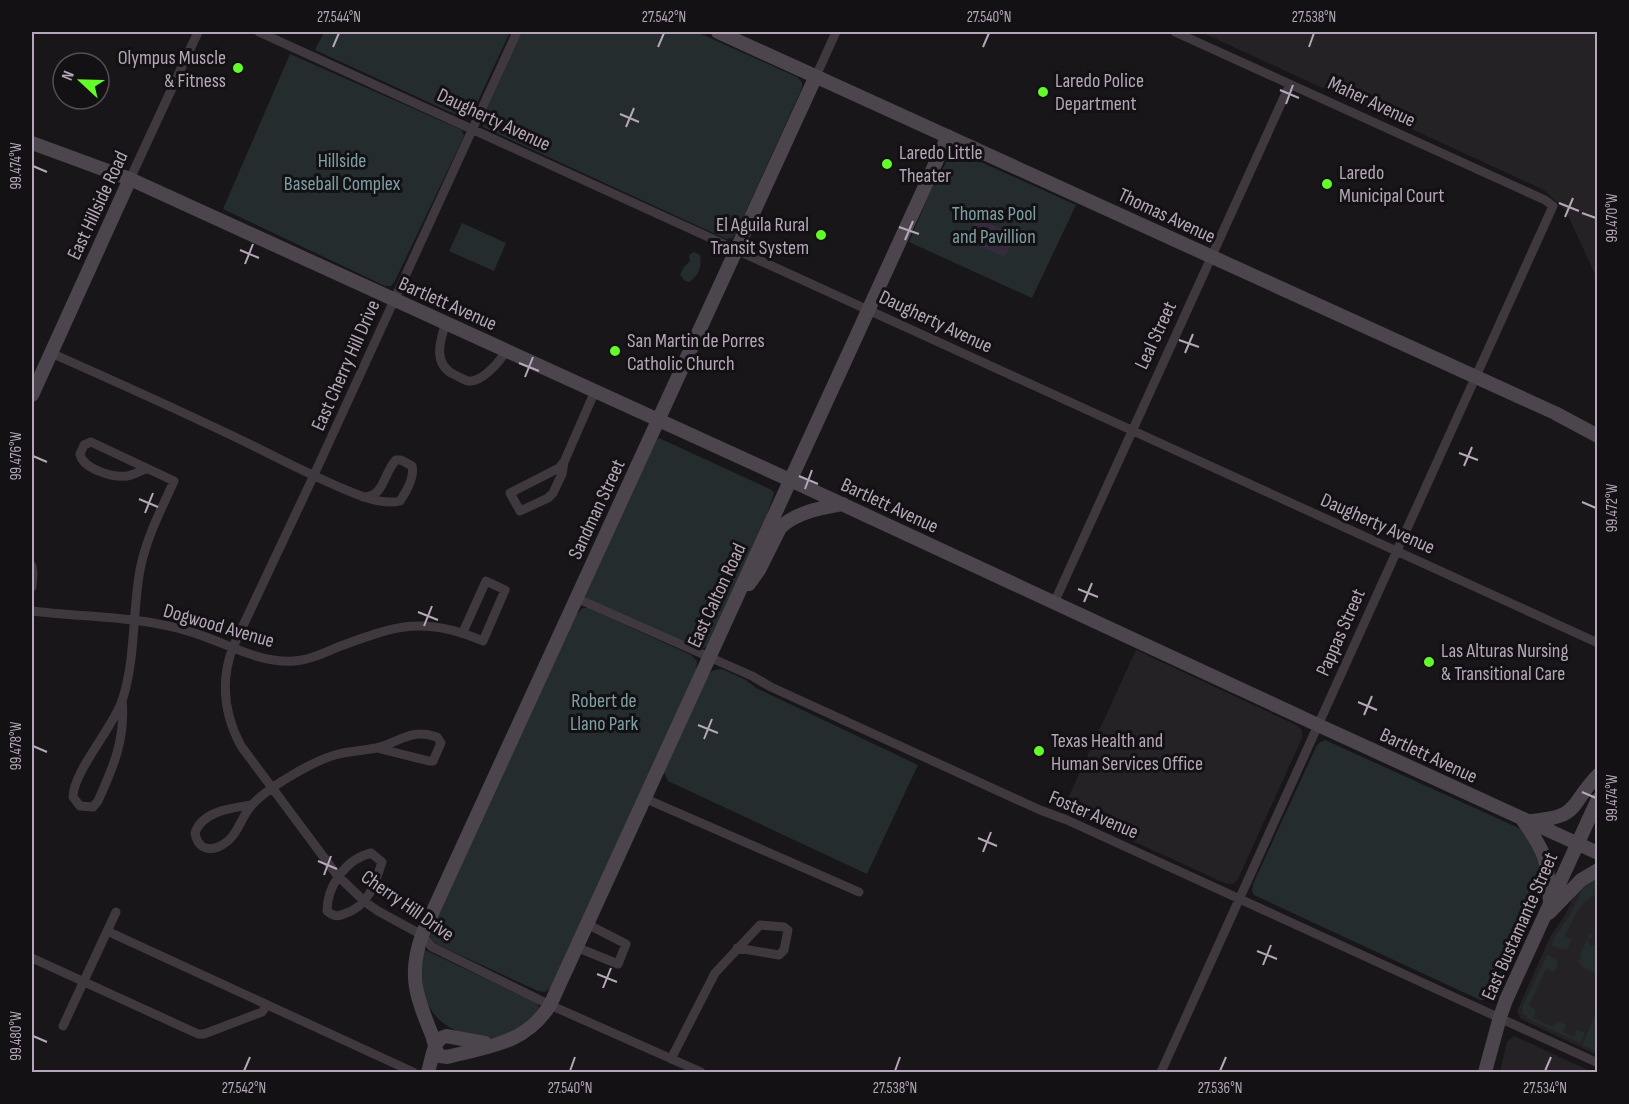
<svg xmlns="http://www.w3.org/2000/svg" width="1629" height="1104" font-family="'Sofia Sans Condensed',sans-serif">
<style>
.built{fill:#252225}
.green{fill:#242c2e}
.water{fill:#342b3d}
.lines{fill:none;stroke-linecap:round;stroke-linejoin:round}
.street{stroke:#3f393f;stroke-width:9}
.secondary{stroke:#4c454e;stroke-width:14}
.ticks{fill:none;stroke:#b5a7b9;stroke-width:2}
.poi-dot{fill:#64fb2b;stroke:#131113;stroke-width:2}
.labels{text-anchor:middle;stroke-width:6;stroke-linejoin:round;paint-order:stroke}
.poi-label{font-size:20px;fill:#b5a7b9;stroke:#131113;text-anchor:start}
.street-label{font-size:20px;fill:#b5a7b9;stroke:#131113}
.park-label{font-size:20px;fill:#7da0a5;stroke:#131113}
.neatline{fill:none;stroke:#b5a7b9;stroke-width:2}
.ticks-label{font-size:15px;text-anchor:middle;fill:#b5a7b9}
</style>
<rect width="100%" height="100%" fill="#181618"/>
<path class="built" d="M1201 32H1597V279L1566 211 1544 190Z
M1136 650 1296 725 1302 730V738L1238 879 1234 883 1228 884 1220 881 1063 809Z
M1597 873V1055L1521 1019 1517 1011 1551 935 1564 917 1575 894Z
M1514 1036 1592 1072H1500L1507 1042Z"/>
<path class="green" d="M324 32H510L472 114 465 119 315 50Z
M521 32H697L797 77 802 82V88L736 233 732 238 726 239 483 127 482 119Z
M290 54 462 130 464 136 395 281 391 286H385L223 209Z
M961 153 1076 205 1032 298 909 242 932 187 951 154Z
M462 223 506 243 494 271 449 251Z
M694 252 700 255C702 266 699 276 689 282L685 281 680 275 684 267 690 261 689 255Z
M659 438 772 490 774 493 766 518 709 645 704 648 698 649 588 600 585 596 586 590 654 442Z
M583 608H588L691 655 697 661 696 671 551 988 545 992 538 991 436 944 430 937 431 929 573 618Z
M722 669 746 680 756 688 918 765 867 874 668 781 663 770 707 675 714 670Z
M1325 740 1521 829 1535 841 1543 888 1492 1000H1480L1254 895 1252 890 1253 884 1316 747 1319 743Z
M1597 877V894C1579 901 1574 919 1565 936L1572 940 1567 949 1563 950 1552 946 1553 939 1570 915 1582 889Z
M1590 934 1595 936 1588 939 1590 946 1597 944V974L1582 967 1578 961 1582 957 1579 955Z
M425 950 531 1000 538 1004 539 1008C527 1024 505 1039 484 1039 478 1039 472 1036 466 1034 438 1027 420 1003 421 973 422 965 422 957 425 950Z
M1547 955 1556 959 1558 965 1554 972 1546 969 1529 1006 1536 1010 1533 1018 1553 1027 1558 1021 1566 1025 1563 1032 1574 1037 1577 1030 1585 1033 1580 1043 1526 1018 1527 1016 1523 1014 1522 1008Z
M1597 1011V1052L1582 1045Z"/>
<path class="water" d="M977 218 1016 235 1005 257 967 241Z"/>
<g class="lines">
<path class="street" d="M259 32 1598 643
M517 32 314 475 233 647C220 681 224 714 241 746L337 875 365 902 378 911 422 935 432 947 550 1005 701 1072
M816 76 836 32
M130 179 198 32
M446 323C439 343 433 365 455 375 459 377 464 380 468 381 482 383 500 361 506 351
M51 353C112 380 174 408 235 437 277 457 320 481 364 497 376 501 388 504 400 501 406 492 415 477 412 466L401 460H396C383 473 385 497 363 497
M564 462 559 468 510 493 520 511 548 498 553 493 562 474 564 462 595 391
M32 566 33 573 32 587
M576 598 752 676 771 687 1040 810 1067 820 1598 1063
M1054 603 1290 84
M32 611C80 617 134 616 181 629 219 638 255 664 294 661 309 660 324 653 338 647 395 626 424 615 483 641L505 590 486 581 463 632
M122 700C126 738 113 768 98 801L93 807 80 806 73 797C73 772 112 729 122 701 136 658 132 614 140 570 146 538 161 510 174 481L91 442 84 445 80 454C83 469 113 478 127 476 133 475 140 471 146 469
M644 798 859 892
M251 805C232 808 202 811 195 833 197 845 205 852 218 847 238 839 239 819 252 805 267 788 313 761 335 755 348 751 362 751 376 748 401 742 410 728 437 737L441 743 433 761H429L377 748
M371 853 382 862C375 884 368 907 344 914 337 917 333 916 327 911 327 886 346 859 371 853Z
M107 931 413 1072
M576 947 618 964 626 944 587 924
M32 958 198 1034H204L262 1012 267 1005
M63 1026 116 912
M671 1059 715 973 760 925 784 927 788 930 784 950 779 955 737 948
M1161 1072 1553 206 1545 200 1175 32"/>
<path class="secondary" d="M718 32 1555 413 1598 436
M816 76 422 935C408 975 416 996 432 1035 435 1043 434 1050 440 1056L447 1057C490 1046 525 1044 550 1005L948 136
M32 143 130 179 790 480 1318 725 1598 853
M32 395 130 179
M749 584 759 570 780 528C796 512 821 508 843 504
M1522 819C1547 854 1547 859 1550 901
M1531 821C1582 816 1568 806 1598 775
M1549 913 1581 880 1598 870
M428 1072C432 1060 433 1039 446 1036L485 1043
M1485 1072 1500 1017 1506 1000 1598 799"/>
</g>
<path class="ticks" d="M333 47 339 33M658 47 664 33M983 47 989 33M1309 47 1314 33M1280 90 1299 98M1286 104 1293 85M620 114 639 122M626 127 634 108M33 166 47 172M1559 203 1579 211M1582 213 1596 218M1565 217 1573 198M899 227 919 234M905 240 913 221M240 250 259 258M245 264 253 244M1179 340 1199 347M1185 353 1193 334M519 363 539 371M525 377 533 357M1459 453 1478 460M33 456 47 462M1464 466 1472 447M799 476 818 484M805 489 812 470M139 499 158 507M1582 502 1596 508M145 513 153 493M1078 589 1098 597M1084 602 1092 583M418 612 438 620M424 626 432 606M1358 702 1377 710M1364 715 1372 696M698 725 718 733M704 739 712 719M33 746 47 752M1582 792 1596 798M978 838 997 846M983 852 991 832M318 861 337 869M324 875 331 856M1257 951 1277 959M1263 965 1271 945M597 974 617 982M603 988 611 968M33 1036 47 1042M244 1071 250 1057M570 1071 575 1057M895 1071 900 1057M1220 1071 1226 1057M1545 1071 1551 1057"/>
<g class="poi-dot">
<circle cx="238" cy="68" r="6"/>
<circle cx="1043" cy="92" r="6"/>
<circle cx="887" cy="164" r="6"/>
<circle cx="1327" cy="184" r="6"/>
<circle cx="821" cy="235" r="6"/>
<circle cx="615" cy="351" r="6"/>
<circle cx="1429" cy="662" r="6"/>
<circle cx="1039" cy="751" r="6"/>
</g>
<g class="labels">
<g class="poi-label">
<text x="226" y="64" text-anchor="end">Olympus Muscle<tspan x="226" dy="23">&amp; Fitness</tspan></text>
<text x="1055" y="87">Laredo Police<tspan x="1055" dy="23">Department</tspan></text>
<text x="899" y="159">Laredo Little<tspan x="899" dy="23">Theater</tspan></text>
<text x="1339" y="179">Laredo<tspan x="1339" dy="23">Municipal Court</tspan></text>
<text x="809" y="231" text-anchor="end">El Aguila Rural<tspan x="809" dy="23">Transit System</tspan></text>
<text x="627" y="347">San Martin de Porres<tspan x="627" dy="23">Catholic Church</tspan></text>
<text x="1441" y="657">Las Alturas Nursing<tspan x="1441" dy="23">&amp; Transitional Care</tspan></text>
<text x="1051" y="747">Texas Health and<tspan x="1051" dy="23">Human Services Office</tspan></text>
</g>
<g class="street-label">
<text transform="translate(1372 101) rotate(25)" y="7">Maher Avenue</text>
<text transform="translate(494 119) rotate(25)" y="7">Daugherty Avenue</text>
<text transform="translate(97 205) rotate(-65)" y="7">East Hillside Road</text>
<text transform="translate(1167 215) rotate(25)" y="7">Thomas Avenue</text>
<text transform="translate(448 303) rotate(24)" y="7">Bartlett Avenue</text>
<text transform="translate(936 321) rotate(25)" y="7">Daugherty Avenue</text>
<text transform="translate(1155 335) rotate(-65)" y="7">Leal Street</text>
<text transform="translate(345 365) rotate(-66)" y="7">East Cherry Hill Drive</text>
<text transform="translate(890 505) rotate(25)" y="7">Bartlett Avenue</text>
<text transform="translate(596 509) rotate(-65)" y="7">Sandman Street</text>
<text transform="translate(1378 523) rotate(24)" y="7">Daugherty Avenue</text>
<text transform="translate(716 595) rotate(-65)" y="7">East Calton Road</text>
<text transform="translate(219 625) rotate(16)" y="7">Dogwood Avenue</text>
<text transform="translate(1340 632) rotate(-66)" y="7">Pappas Street</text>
<text transform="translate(1429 755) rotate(25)" y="7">Bartlett Avenue</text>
<text transform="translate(1094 814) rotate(23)" y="7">Foster Avenue</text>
<text transform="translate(408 905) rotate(35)" y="7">Cherry Hill Drive</text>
<text transform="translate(1519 926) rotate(-66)" y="7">East Bustamante Street</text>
</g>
<g class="park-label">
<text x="342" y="167">Hillside<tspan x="342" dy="23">Baseball Complex</tspan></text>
<text x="994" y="220">Thomas Pool<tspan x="994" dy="23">and Pavillion</tspan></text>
<text x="604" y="707">Robert de<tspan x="604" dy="23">Llano Park</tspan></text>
</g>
</g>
<rect width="1629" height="1104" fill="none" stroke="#131113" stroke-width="66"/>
<g transform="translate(81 81) rotate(292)"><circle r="28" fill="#131113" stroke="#544d55" stroke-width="1.5"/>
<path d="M0-4.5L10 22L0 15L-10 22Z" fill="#64fb2b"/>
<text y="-9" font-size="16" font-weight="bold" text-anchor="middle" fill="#b5a7b9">N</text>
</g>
<rect x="33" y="33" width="1563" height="1038" class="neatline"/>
<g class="ticks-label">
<text x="339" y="22">27.544°N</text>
<text x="664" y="22">27.542°N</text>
<text x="989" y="22">27.540°N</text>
<text x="1314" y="22">27.538°N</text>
<text transform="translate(16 166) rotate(-90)" y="5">99.474°W</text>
<text transform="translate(1612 218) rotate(-90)" y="5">99.470°W</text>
<text transform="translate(16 456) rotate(-90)" y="5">99.476°W</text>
<text transform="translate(1612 508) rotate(-90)" y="5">99.472°W</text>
<text transform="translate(16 746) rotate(-90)" y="5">99.478°W</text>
<text transform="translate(1612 798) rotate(-90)" y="5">99.474°W</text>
<text transform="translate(16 1036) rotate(-90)" y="5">99.480°W</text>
<text x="244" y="1093">27.542°N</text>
<text x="570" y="1093">27.540°N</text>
<text x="895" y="1093">27.538°N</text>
<text x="1220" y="1093">27.536°N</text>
<text x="1545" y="1093">27.534°N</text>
</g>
</svg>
